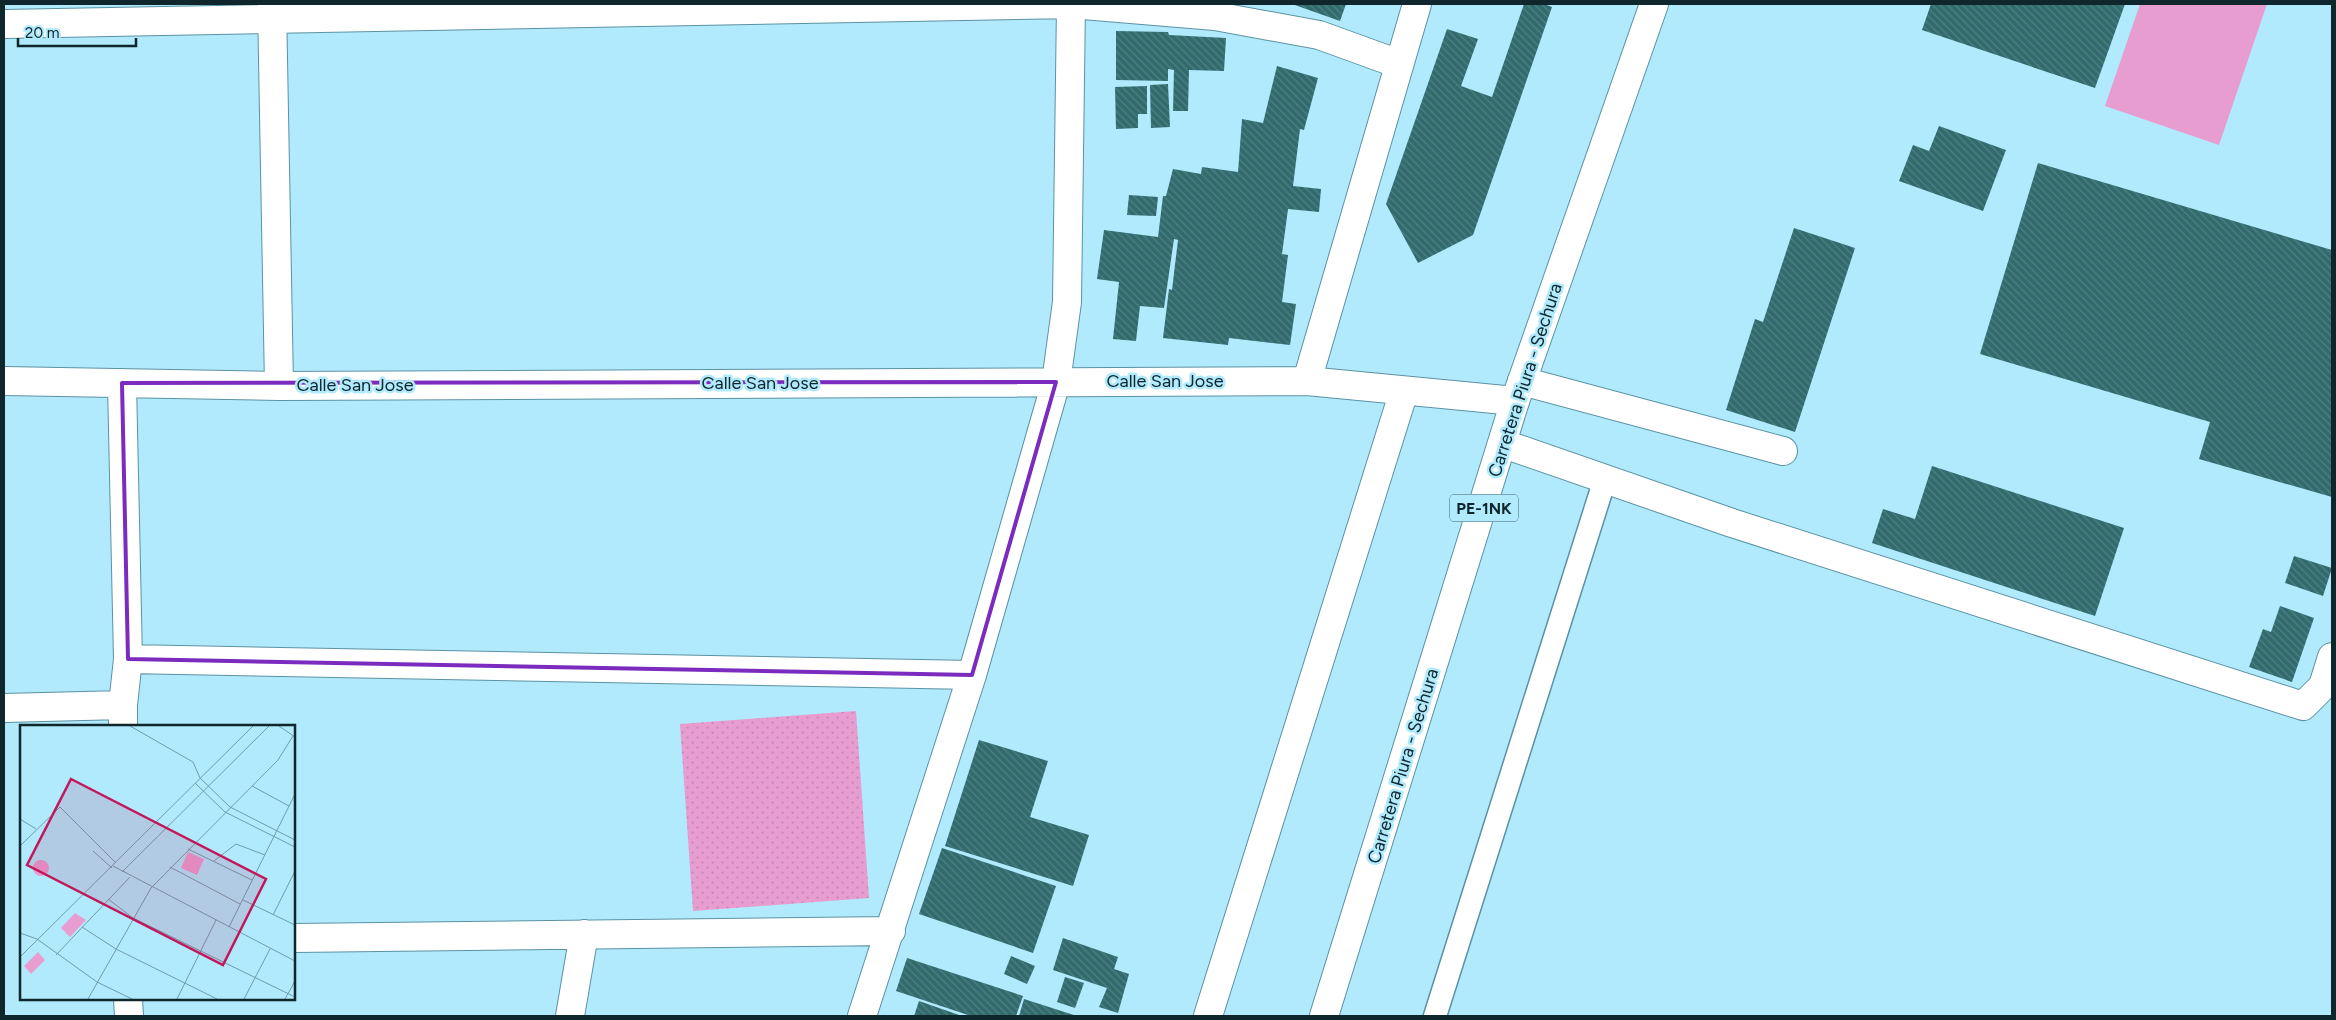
<svg xmlns="http://www.w3.org/2000/svg" width="2336" height="1020" font-family="Figtree,sans-serif">
<style>
.grass{fill:url(#grass-dots)}
.garden{fill:#e89dd0}
.building{fill:url(#building-back-hatch)}
.lines{fill:none;stroke-linecap:round;stroke-linejoin:round}
.lane-casing{stroke:#5b92a3;stroke-width:25}
.street-casing{stroke:#5b92a3;stroke-width:30}
.primary-casing{stroke:#5b92a3;stroke-width:30}
.lane{stroke:#fff;stroke-width:22}
.street{stroke:#fff;stroke-width:28}
.primary{stroke:#fff;stroke-width:28}
.marked{fill:none;stroke:#7b2cbf;stroke-width:4;stroke-linejoin:round}
.labels{text-anchor:middle;stroke-width:5;stroke-linejoin:round;paint-order:stroke}
.shield{fill:#b0eafc;stroke:#3f616b;stroke-width:1}
.shield-label{font-size:16px;font-weight:bold;fill:#0f262d}
.street-label{font-size:18px;fill:#0f262d;stroke:#b0eafc}
.inset-road{fill:none;stroke:#709ca9;stroke-width:1}
.view{fill:#c2185b;fill-opacity:0.15;stroke:#c2185b;stroke-width:2.5}
.inset-edge{fill:none;stroke:#0f262d;stroke-width:2.5}
</style>
<defs>
<pattern id="grass-dots" width="8" height="8" patternUnits="userSpaceOnUse" patternTransform="scale(1.25)"><rect width="8" height="8" fill="#e89dd0"/><path d="M2 2h.1M6 6h.1" fill="none" stroke="#c687b3" stroke-width="1.8" stroke-linecap="round"/></pattern>
<pattern id="building-back-hatch" width="6" height="6" patternUnits="userSpaceOnUse" patternTransform="scale(1.25)"><rect width="6" height="6" fill="#316b6e"/><path d="M-1 5l2 2M0 0l6 6M5-1l2 2" fill="none" stroke="#528082"/></pattern>
</defs>
<rect width="100%" height="100%" fill="#b0eafc"/>
<path class="grass" d="M856 711 869 898 693 911 680 724Z"/>
<path class="garden" d="M2140 4H2267L2219 145 2105 106Z"/>
<path class="building" d="M1292 4H1346L1340 21Z
M1524 4H1544L1552 7 1473 235 1418 263 1386 204 1447 29 1478 39 1461 86 1492 97Z
M1931 4H2125L2095 88 1922 30Z
M1116 31 1168 32 1169 35 1226 38 1224 71 1189 70 1188 111H1173L1174 70 1168 69V81L1116 80Z
M1277 66 1318 78 1304 130 1300 129 1293 186 1321 189 1319 212 1288 209 1282 254 1288 255 1282 302 1296 304 1290 345 1229 338 1228 345 1163 338 1169 289 1172 290 1178 240 1174 239 1164 308 1140 306 1136 341 1113 339 1119 282 1097 279 1104 230 1158 237 1163 196H1166L1173 169 1201 174 1202 167 1238 172 1242 119 1263 123Z
M1168 84 1170 127 1151 128 1150 85Z
M1147 86V114H1138V128L1116 129 1115 87Z
M1939 126 2006 150 1983 211 1899 181 1913 145 1929 151Z
M2038 163 2332 250V497L2199 459 2210 422 1980 354Z
M1129 195 1158 197 1156 216 1127 215Z
M1794 228 1855 248 1795 432 1726 410 1755 319 1763 322Z
M1932 466 2124 528 2095 616 1872 543 1883 509 1915 519Z
M2294 556 2332 568 2323 596 2285 583Z
M2280 606 2314 618 2292 682 2249 667 2263 629 2271 632Z
M979 740 1048 761 1030 817 1089 835 1073 886 945 846Z
M942 848 1056 886 1033 953 919 914Z
M1063 938 1118 957 1114 969 1129 974 1118 1013 1099 1007 1107 988 1053 970Z
M1011 956 1035 966 1027 984 1004 974Z
M907 958 1023 996 1016 1016H971L896 991Z
M1065 977 1084 983 1075 1008 1057 1002Z
M1024 999 1077 1016H1019Z
M919 1001 962 1016H914Z"/>
<g class="lines">
<defs>
<path id="lane" d="M1435 1016 1605 479"/>
<path id="street" d="M272 4 279 386
M4 24 1071 4 1215 16 1319 35 1399 64
M4 381 279 386 1307 381 1515 401
M1307 381 1417 4
M1522 381 1783 451
M122 383 128 659 123 705V726
M1504 444 1732 523 2303 706 2323 686 2332 657
M128 659 972 675
M4 708 123 705
M294 938 891 931
M128 999 129 1016
M570 1016 584 934
M862 1016 972 675 1056 382 1067 302 1071 4
M1208 1016 1404 391"/>
<path id="primary" d="M1324 1016 1515 401 1654 4"/>
</defs>
<use href="#lane" class="lane-casing"/>
<use href="#street" class="street-casing"/>
<use href="#primary" class="primary-casing"/>
<use href="#lane" class="lane"/>
<use href="#street" class="street"/>
<use href="#primary" class="primary"/>
</g>
<path class="marked" d="M1056 382 972 675 128 659 122 383Z"/>
<g class="labels">
<rect class="shield" x="1450" y="494.5" width="68" height="27" rx="4"/>
<g class="shield-label">
<text x="1484" y="514">PE-1NK</text>
</g>
<g class="street-label">
<text transform="translate(1525 380) rotate(-72)" y="6">Carretera Piura - Sechura</text>
<text x="1165" y="387">Calle San Jose</text>
<text x="760" y="389">Calle San Jose</text>
<text x="355" y="391">Calle San Jose</text>
<text transform="translate(1403 766) rotate(-73)" y="6">Carretera Piura - Sechura</text>
</g>
</g>
<g transform="translate(20 725)">
<rect width="275" height="275" fill="#b0eafc"/>
<path d="M168 127 184 134 177 150 161 143ZM55 188 66 195 50 212 41 203Z" fill="#e89dd0"/>
<path d="M13 143a8 8 0 1 1 16 0a8 8 0 1 1-16 0ZM18 227 25 235 11 249 4 241Z" fill="#e89dd0"/>
<path class="inset-road" d="M110 1 173 37 180 53 210 82 275 115M259 1 275 12M175 58 205 87 275 122M232 61 269 81M0 94 16 104M0 121 40 82 96 138M168 124 232 155M73 126 92 143M194 136 216 119 245 130M93 141 275 236M150 142 220 179M102 147 249 1M88 174 113 193 275 272M223 175 275 200M253 190 275 146M62 202 96 224 197 274M209 202 275 69M0 208 17 214 77 257 112 274M36 230 110 152M0 232 233 1M68 274 131 163 258 35 273 11M157 274 196 195M224 274 250 224M265 274 275 256"/>
<path class="view" d="M51 54 246 154 203 240 7 140Z"/>
<rect width="275" height="275" class="inset-edge"/>
</g>
<rect width="2336" height="1020" fill="none" stroke="#0f262d" stroke-width="10"/>
<path d="M18 38v8h118v-8" fill="none" stroke="#0f262d" stroke-width="2.5"/>
<text x="25" y="38" font-size="15" fill="#0f262d" stroke="#b0eafc" stroke-width="4" paint-order="stroke">20 m</text>
</svg>
